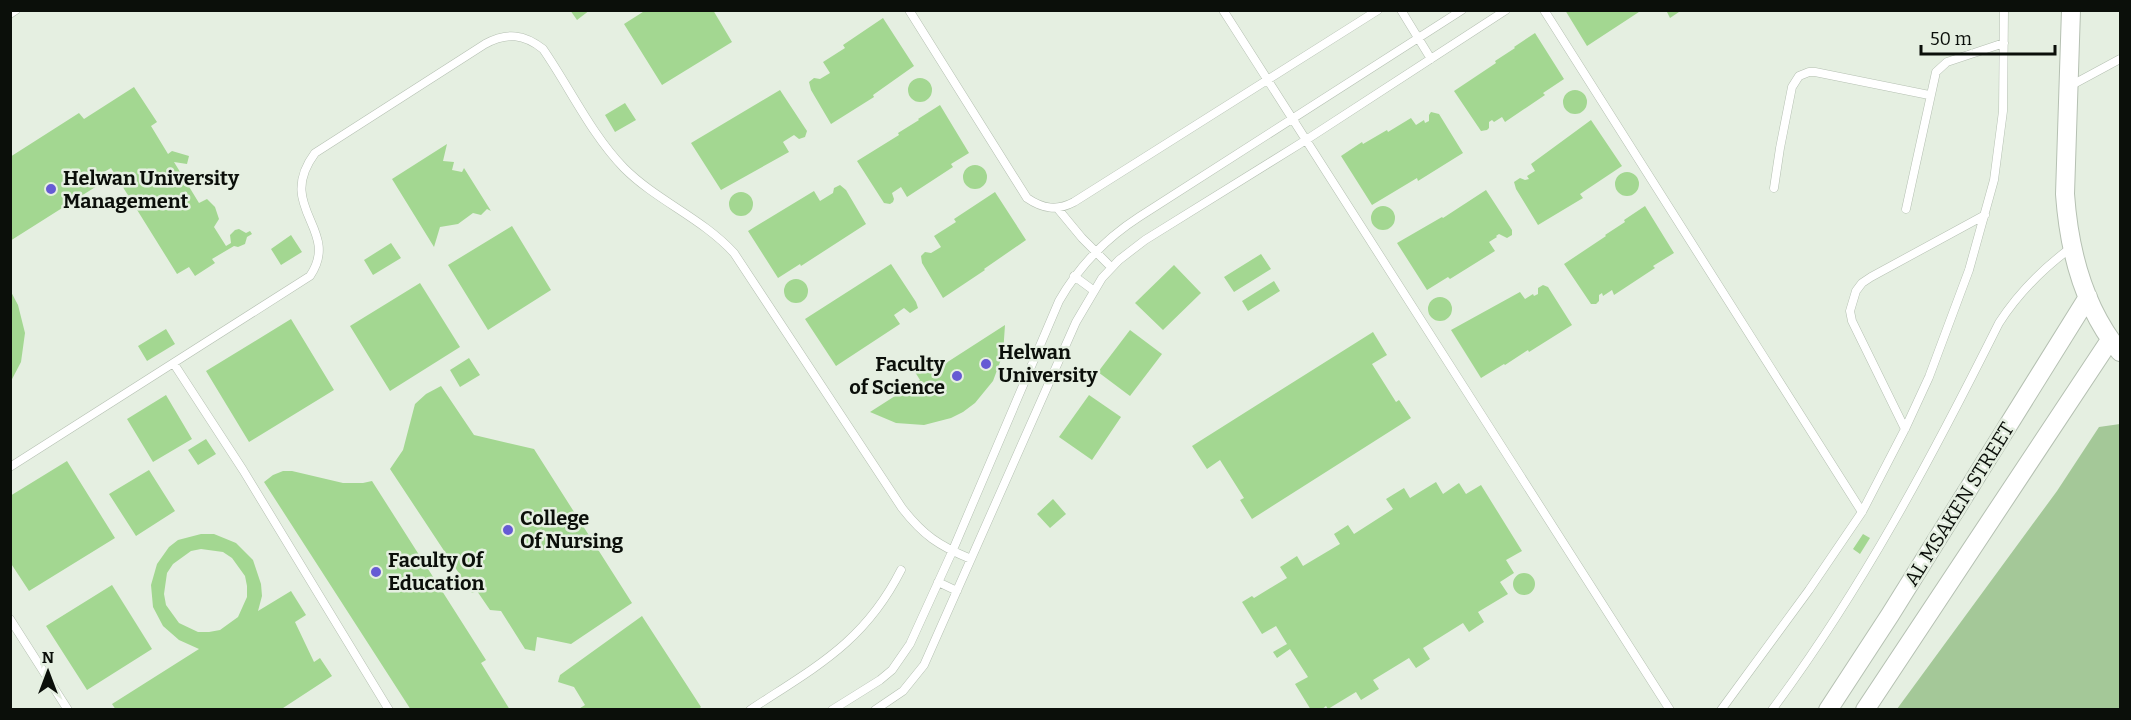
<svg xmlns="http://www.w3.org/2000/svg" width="2131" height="720" font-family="Bitter,serif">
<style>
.green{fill:#a4c898}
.building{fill:#a3d791;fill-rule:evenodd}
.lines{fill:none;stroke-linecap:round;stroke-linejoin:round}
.service-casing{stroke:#b5c0b2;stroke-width:9}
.tertiary-casing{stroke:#b5c0b2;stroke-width:20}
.service{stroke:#fff;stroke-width:8}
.tertiary{stroke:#fff;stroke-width:18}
.poi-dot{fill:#665bd4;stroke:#e5efe1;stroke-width:2}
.labels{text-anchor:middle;stroke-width:5;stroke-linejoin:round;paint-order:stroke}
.poi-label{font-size:20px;font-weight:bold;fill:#0b0f0a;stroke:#e5efe1;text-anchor:start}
.street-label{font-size:20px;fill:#0b0f0a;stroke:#e5efe1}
</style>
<rect width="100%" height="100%" fill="#e5efe1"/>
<path class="green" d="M2120 424V709H1897L2057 491 2099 427Z"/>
<path class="building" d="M570 10H590L577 20Z
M646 10H713L732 42 662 85 624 24Z
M1565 10H1642L1587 46Z
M1666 10H1682L1670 18Z
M883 18 914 66 873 95 874 97 831 124 811 90 809 82 814 78 820 79 830 73 823 62 845 48 843 45Z
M1535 33 1564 79 1543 93 1545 95 1505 122 1502 117 1494 122 1492 120 1489 122V128L1487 130 1481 131 1454 91 1496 63 1495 61 1515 48 1514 47Z
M908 90a12 12 0 1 1 24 0a12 12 0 1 1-24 0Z
M134 87 157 122 151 126 168 154 172 151 189 156 187 164 174 162 199 203 207 199 215 207 219 219 214 227 226 246 231 243 230 235 235 230 239 229 246 233 250 231 252 234 247 237 245 244 238 247 234 246 212 259 215 263 195 276 189 267 177 274 111 168 104 172 108 179 10 241V157L79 113 84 119Z
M780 90 805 128 807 131 805 137 799 139 794 135 786 140 783 142 789 152 721 190 691 143Z
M1563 102a12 12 0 1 1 24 0a12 12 0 1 1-24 0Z
M625 103 636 120 615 132 605 115Z
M940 105 969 153 951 164 953 167 907 197 901 187 892 193 894 199 893 202 890 204 884 203 857 161 899 135 898 133 919 120 918 119Z
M1431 112 1439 114 1463 153 1418 181 1417 178 1372 205 1341 156 1362 142 1363 144 1387 130 1388 132 1411 118 1416 125 1424 120 1425 123 1429 121V115Z
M1591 120 1622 166 1580 194 1583 198 1538 225 1516 189 1514 182 1520 178 1525 180 1529 179 1527 176 1535 171 1531 164Z
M447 144 443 161 454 162 452 170 462 172 464 168 491 211 487 209 481 215 473 213 458 224 440 227 434 247 392 179Z
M963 177a12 12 0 1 1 24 0a12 12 0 1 1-24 0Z
M1615 184a12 12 0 1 1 24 0a12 12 0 1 1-24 0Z
M840 185 846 190 866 224 801 266 800 264 778 278 748 231 814 191 820 201 833 193 834 188Z
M1486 190 1512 230V235L1507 238 1499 234 1496 236 1497 237 1489 242 1495 251 1450 279 1448 277 1427 290 1397 243 1442 217 1443 218Z
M729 204a12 12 0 1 1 24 0a12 12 0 1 1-24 0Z
M995 192 1026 240 984 269 985 270 943 298 922 263 921 256 925 252 931 253 941 247 934 236 956 222 954 219Z
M1645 206 1674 253 1653 266 1655 268 1614 295 1612 290 1603 296 1602 293 1599 295V301L1596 304H1591L1564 264 1606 236 1605 235 1625 222 1624 220Z
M1371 218a12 12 0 1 1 24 0a12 12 0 1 1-24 0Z
M512 226 551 290 488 330 448 265Z
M291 235 302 252 281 265 271 249Z
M391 243 401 258 373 275 364 260Z
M1261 254 1271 269 1234 292 1224 277Z
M891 264 916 302 918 308 910 313 904 308 894 315 900 324 836 366 805 319Z
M1174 265 1201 293 1163 330 1135 303Z
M784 291a12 12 0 1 1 24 0a12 12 0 1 1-24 0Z
M1274 281 1280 291 1248 311 1242 301Z
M420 283 460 347 390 391 350 326Z
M1543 285 1548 287 1572 325 1529 352 1528 350 1505 365 1504 364 1481 378 1451 330 1520 292 1525 299 1533 294 1534 296 1538 294V288Z
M10 290 18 305 25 333 21 362 10 383Z
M1428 309a12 12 0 1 1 24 0a12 12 0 1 1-24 0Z
M291 319 334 390 249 442 206 371Z
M1005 325 1003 354 993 381 975 403 963 412 951 418 924 425 896 423 870 412 920 380 915 372 918 364 925 363 932 372Z
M166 329 175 344 147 361 138 346Z
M1130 330 1162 354 1130 396 1098 372Z
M1373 332 1387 355 1372 364 1396 402 1399 400 1411 418 1252 519 1240 500 1244 498 1220 460 1207 469 1192 446Z
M469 358 480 375 460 387 450 370Z
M441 386 474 435 534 449 632 603 571 644 537 637 535 651 525 649 501 611 490 610 477 591 472 593 390 469 403 450 415 404 426 394Z
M166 395 192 439 153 462 127 419Z
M1089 395 1121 417 1092 460 1059 437Z
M206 439 216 454 198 465 188 450Z
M67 461 115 538 29 591 10 562V496Z
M149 470 175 511 136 536 109 494Z
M283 471H292L343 483H363L372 481 486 660 481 663 510 710H411L264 482 273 475Z
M1436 482 1443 494 1459 483 1466 494 1481 485 1522 551 1506 560 1514 573 1500 582 1508 594 1478 612 1484 622 1469 632 1463 623 1423 648 1430 659 1416 668 1409 658 1373 680 1379 689 1361 700 1356 692 1328 709 1326 706 1321 710H1311L1295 684 1308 677 1290 649 1277 658 1273 652 1287 644 1276 626 1262 634 1242 602 1252 596 1254 598 1287 578 1280 567 1297 556 1303 566 1340 544 1334 534 1348 525 1354 534 1393 509 1386 499 1404 488 1410 498Z
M1053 499 1066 514 1050 528 1037 514Z
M201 534H214L236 543 253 560 261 584 262 596 258 611 291 591 306 615 295 622 314 662 320 658 332 676 280 710H116L112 704 199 649 179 640 163 626 153 607 151 585 157 564 169 547 178 540ZM201 549 223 552 232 558 245 576 247 586V597L238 617 220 630 209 632H198L179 623 166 605 164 594 167 573 173 564 191 551Z
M1863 534 1870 538 1860 554 1853 549Z
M1513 584a11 11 0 1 1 22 0a11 11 0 1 1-22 0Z
M112 585 152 649 87 690 46 626Z
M642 616 701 707 698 710H577L585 705 574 687 558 682 560 675Z"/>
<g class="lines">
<defs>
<path id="service" d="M909 10 1027 198C1043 209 1057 211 1074 202L1378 10
M1223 10 1670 710
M1401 10 1431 59
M1544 10 1862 512
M10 14 16 10
M2070 86 2120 59
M1774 188 1780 148 1792 87 1799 76 1809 72H1815L1929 95
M1058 209 1082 238 1111 267
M1906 209 1936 72 1947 62 2004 43
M1074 276 1093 290
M174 364 243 470 389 710
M1905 429 1852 321 1850 311 1856 291 1862 283 1871 277 1985 215
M10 467 310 276C342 229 274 208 315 153L485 44C507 32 524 34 543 49 570 88 591 134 624 168 657 201 702 218 734 253L902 508C923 535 939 546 971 559
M938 582 957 591
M10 619 68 710
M750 710C815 667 864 643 901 570
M832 710 880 680 892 670 910 644 952 552 1059 301C1079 266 1105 239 1139 217L1462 10
M875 710 903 691 924 665 1076 322 1102 278 1119 260 1145 240 1306 140 1506 10
M1721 710 1809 590 1862 512 1905 429 1929 377 1969 270 1994 180 2003 111 2004 10
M1772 710C1862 589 1932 457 1999 323 2019 292 2042 269 2072 247"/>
<path id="tertiary" d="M2071 10 2065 194C2069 251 2084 308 2120 352
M1828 710 1890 615 2088 297
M1865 710 2110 340"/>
</defs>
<use href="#service" class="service-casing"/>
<use href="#tertiary" class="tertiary-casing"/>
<use href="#service" class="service"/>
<use href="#tertiary" class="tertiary"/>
</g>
<g class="poi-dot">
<circle cx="51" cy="189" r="6"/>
<circle cx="986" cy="364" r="6"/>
<circle cx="957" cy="376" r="6"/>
<circle cx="508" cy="530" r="6"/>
<circle cx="376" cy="572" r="6"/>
</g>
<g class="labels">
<g class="poi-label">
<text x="63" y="185">Helwan University<tspan x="63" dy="23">Management</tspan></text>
<text x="998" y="359">Helwan<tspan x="998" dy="23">University</tspan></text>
<text x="945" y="371" text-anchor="end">Faculty<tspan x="945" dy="23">of Science</tspan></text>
<text x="520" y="525">College<tspan x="520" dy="23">Of Nursing</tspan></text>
<text x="388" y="567">Faculty Of<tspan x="388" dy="23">Education</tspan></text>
</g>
<g class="street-label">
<text transform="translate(1959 504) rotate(-58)" y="7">AL MSAKEN STREET</text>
</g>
</g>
<rect width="2131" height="720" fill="none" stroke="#0b0f0a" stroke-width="24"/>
<g transform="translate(48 672)" stroke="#e5efe1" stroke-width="4.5" paint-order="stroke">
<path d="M0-4.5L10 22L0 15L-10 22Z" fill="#0b0f0a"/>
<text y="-9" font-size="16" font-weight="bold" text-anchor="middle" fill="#0b0f0a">N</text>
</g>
<path d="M1921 45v9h134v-9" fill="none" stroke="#0b0f0a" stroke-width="3"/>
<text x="1930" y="45" font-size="18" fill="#0b0f0a" stroke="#e5efe1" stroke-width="4.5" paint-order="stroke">50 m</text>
</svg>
